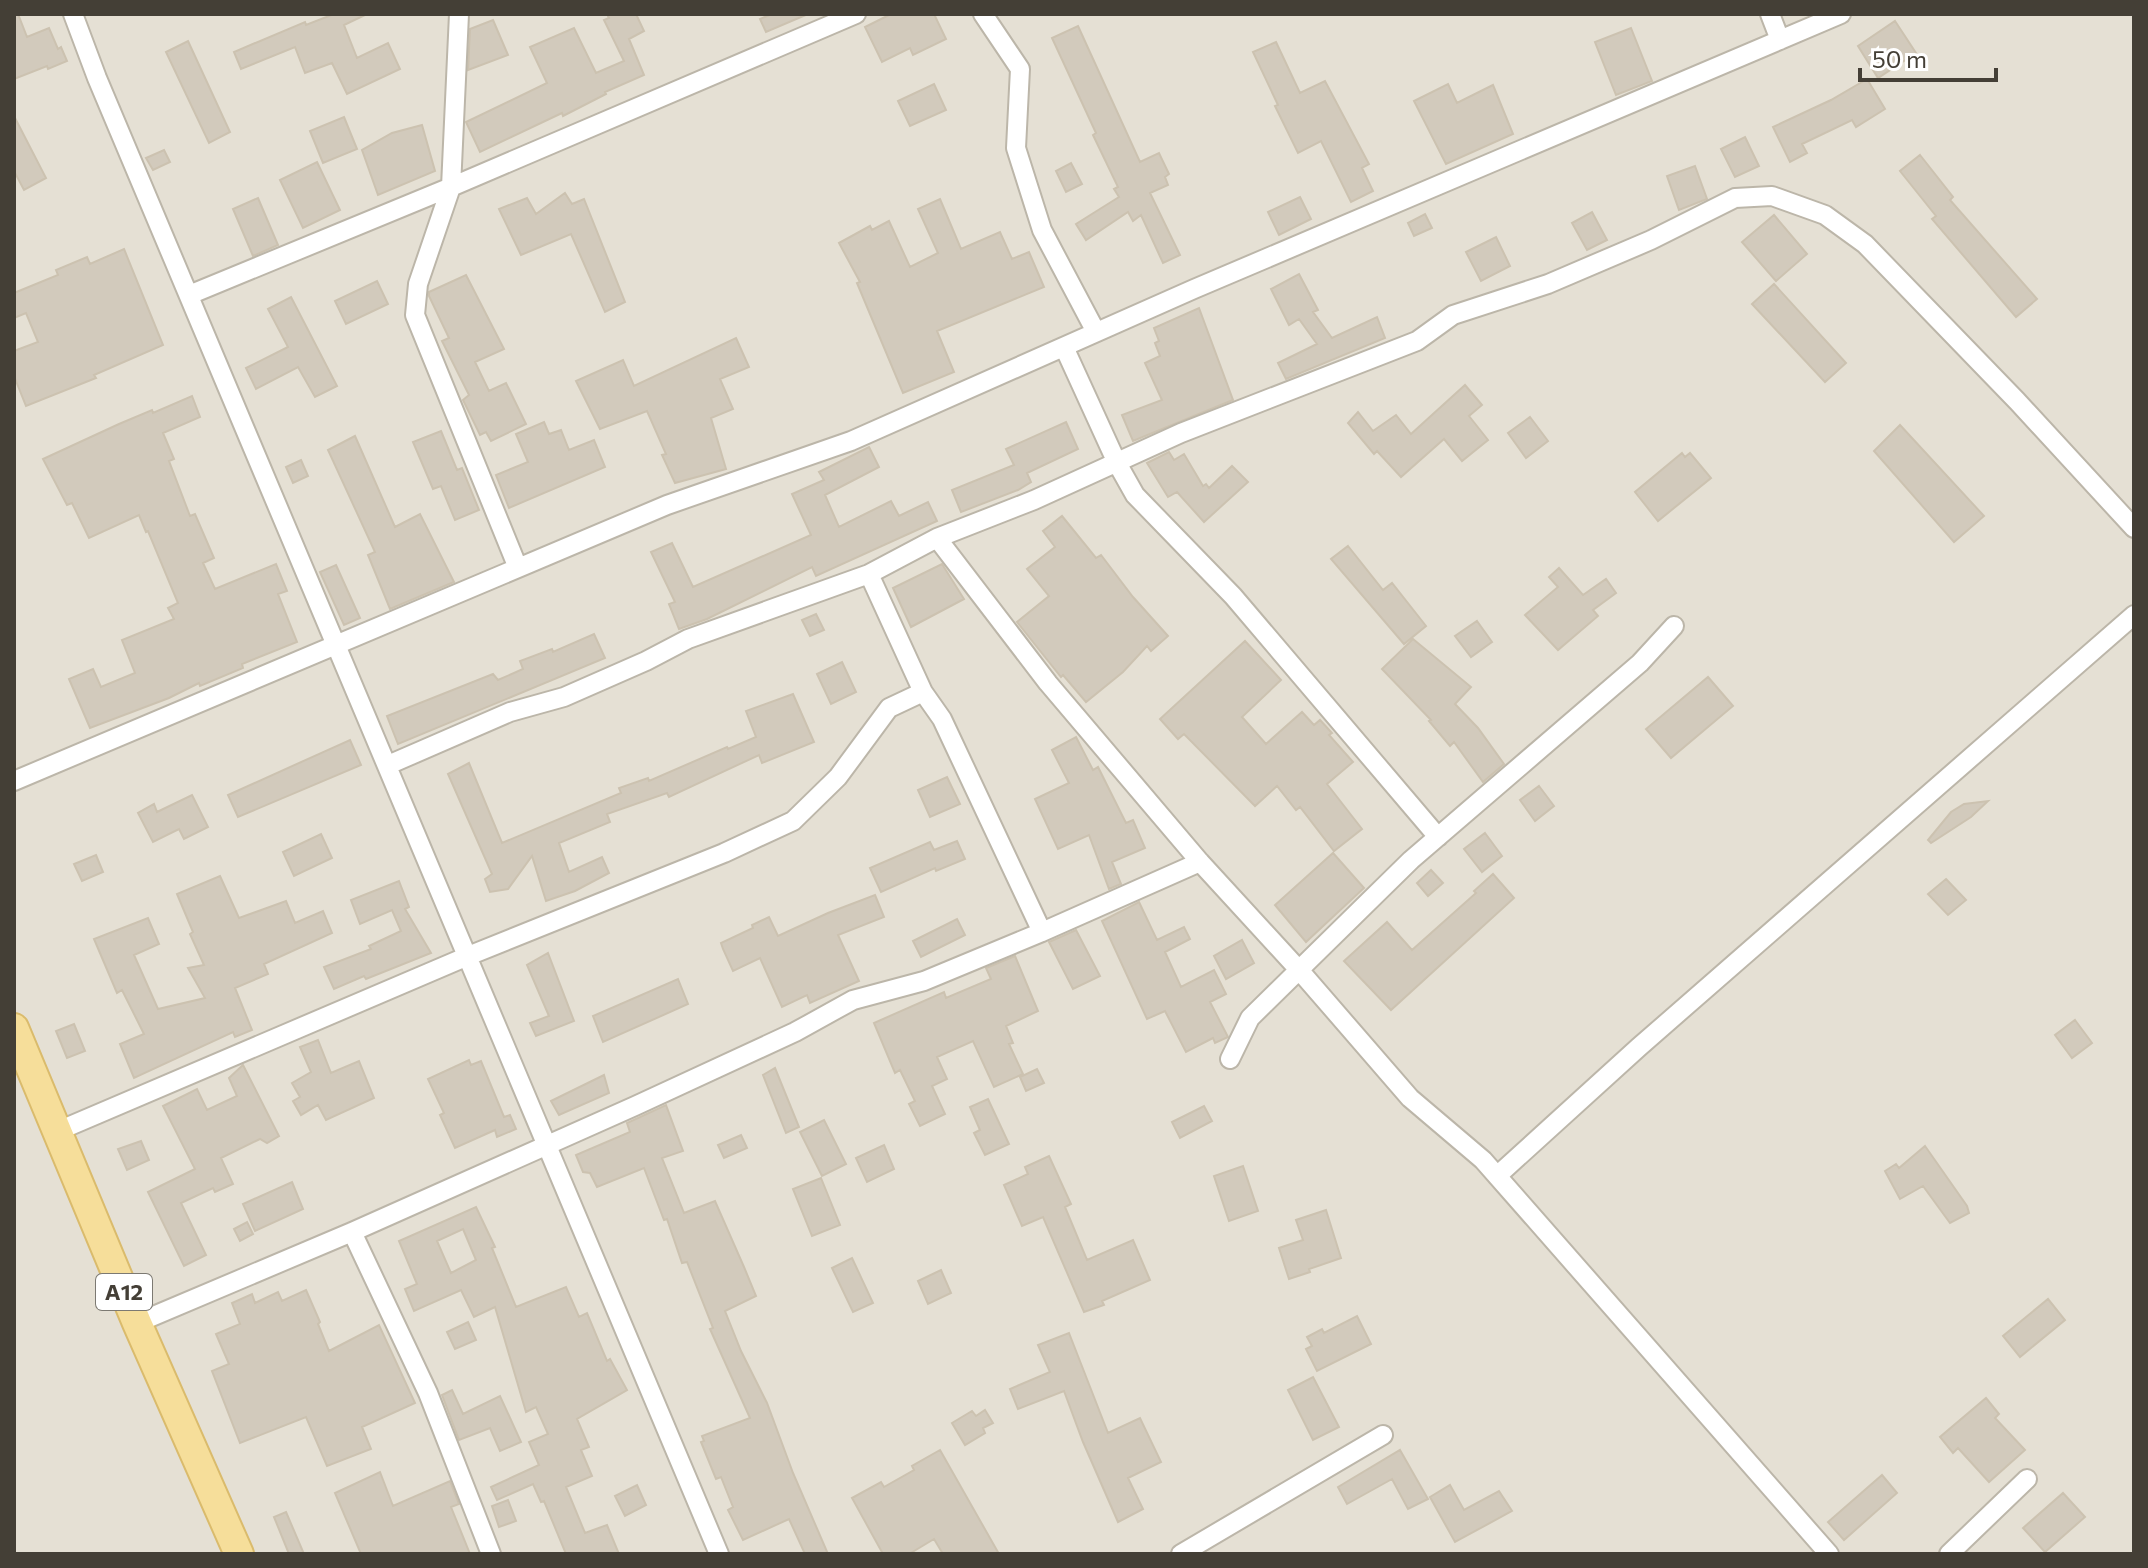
<svg xmlns="http://www.w3.org/2000/svg" width="2148" height="1568" font-family="Commissioner,sans-serif">
<style>
.residential{fill:#e5e0d4}
.building{fill:#d2cabc;stroke:#ccc2b0;stroke-width:2;fill-rule:evenodd}
.lines{fill:none;stroke-linecap:round;stroke-linejoin:round}
.minor-casing{stroke:#bcb6a9;stroke-width:22}
.primary-casing{stroke:#dabb6c;stroke-width:32}
.minor{stroke:#fff;stroke-width:18}
.primary{stroke:#f6de9a;stroke-width:28}
.labels{text-anchor:middle;stroke-width:6;stroke-linejoin:round;paint-order:stroke}
.shield{fill:#fff;stroke:#7c7972;stroke-width:2}
.shield-label{font-size:22px;font-weight:bold;fill:#443f36}
</style>
<rect width="100%" height="100%" fill="#f2eee6"/>
<path class="residential" d="M14 14H2134V1554H14Z"/>
<path class="building" d="M14 14H18L27 37 49 28 58 49 61 47 67 61 48 69 47 66 14 79Z
M334 14H367L344 25 357 58 388 43 400 69 347 94 332 63 305 73 295 47 241 69 234 52 305 22 306 25Z
M607 14H636L644 31 629 39 644 75 605 92 606 94 563 116 562 113 480 152 466 122 547 83 530 47 574 28 596 73 624 61 604 20 609 18Z
M772 14H808L766 32 760 19Z
M891 14H934L946 39 913 55 910 48 882 62 865 27Z
M493 20 508 55 468 70 470 29Z
M1895 21 1916 53 1878 78 1858 46Z
M1078 26 1140 162 1159 153 1169 174 1165 177 1168 185 1150 193 1180 255 1163 263 1141 215 1133 221 1128 212 1086 240 1076 224 1119 197 1114 189 1118 187 1093 135 1096 133 1052 38Z
M1631 28 1652 81 1616 95 1595 42Z
M188 41 230 132 209 143 166 52Z
M1276 42 1300 93 1325 81 1369 164 1362 168 1373 191 1351 202 1321 141 1298 153 1275 106 1278 105 1253 52Z
M1867 79 1885 109 1856 127 1852 120 1802 144 1807 153 1790 162 1773 127 1831 100Z
M934 84 946 110 910 126 898 101Z
M1448 84 1457 103 1493 85 1513 134 1446 164 1414 101Z
M14 116 46 178 24 190 14 171Z
M344 117 357 149 323 163 310 131Z
M422 125 435 171 378 195 362 150 392 133Z
M1745 137 1759 166 1735 177 1721 149Z
M164 150 170 162 153 170 146 158Z
M1920 155 1953 197 1950 200 2037 299 2016 317 1932 219 1936 216 1900 171Z
M317 162 340 210 303 228 280 180Z
M1071 163 1082 184 1066 192 1056 171Z
M1695 166 1707 199 1679 210 1667 176Z
M565 193 572 204 584 199 625 302 605 312 571 234 521 255 499 209 527 198 536 214Z
M1300 197 1311 219 1279 235 1268 212Z
M258 198 278 245 253 256 233 209Z
M940 199 961 249 1000 232 1012 259 1029 252 1044 287 937 331 954 372 903 393 857 283 860 282 839 243 870 226 872 230 889 221 910 267 938 253 918 209Z
M1592 212 1607 240 1587 250 1572 223Z
M1425 214 1432 228 1414 236 1408 223Z
M1774 215 1807 254 1776 281 1742 242Z
M1496 237 1510 266 1481 281 1466 252Z
M124 249 163 345 94 375 96 378 26 406 14 376V351L38 342 26 313 14 318V293L58 275 56 270 87 257 90 264Z
M1299 274 1318 310 1313 312 1332 338 1377 317 1385 338 1286 379 1278 363 1317 344 1299 319 1289 325 1271 289Z
M466 275 504 349 475 362 489 391 506 383 526 424 491 441 486 432 480 435 463 400 469 395 442 341 449 338 429 296V292Z
M377 281 388 304 346 324 335 301Z
M1774 284 1846 363 1825 382 1752 304Z
M291 297 337 386 315 397 298 367 256 389 246 368 288 347 268 309Z
M1199 308 1233 400 1133 441 1122 415 1162 400 1145 363 1160 356 1155 343 1159 341 1154 328Z
M736 338 749 367 720 379 733 409 711 418 726 469 675 483 662 455 666 454 647 411 600 429 576 381 623 360 634 386Z
M1465 385 1482 405 1469 416 1488 440 1462 461 1444 439 1401 477 1377 451 1374 454 1348 423 1358 412 1373 431 1396 415 1411 434Z
M192 396 200 417 163 433 174 459 169 461 190 516 195 514 214 558 203 563 215 589 276 564 287 591 278 594 297 642 242 664 243 668 200 686 199 683 169 698 90 728 69 679 93 669 101 687 135 673 122 640 174 619 168 608 178 603 148 531 146 532 139 515 89 538 72 503 67 505 43 459 119 424 152 410 153 413Z
M1530 417 1548 441 1526 458 1508 433Z
M544 422 549 434 561 430 569 450 594 440 605 467 509 508 496 475 528 462 516 434Z
M1066 422 1078 449 1027 473 1031 482 1018 490 961 512 952 490 1014 465 1006 449Z
M1900 425 1984 516 1954 542 1874 451Z
M441 431 457 470 462 468 479 510 455 520 441 486 433 489 413 442Z
M355 436 395 527 420 514 454 582 390 609 368 555 375 552 328 450Z
M869 447 879 467 825 495 839 527 891 501 899 516 928 502 937 521 816 576 812 567 707 619 679 629 669 604 675 602 651 552 672 543 693 587 811 535 792 494 824 480 819 472Z
M1169 452 1174 460 1184 454 1203 486 1206 484 1209 488 1232 466 1248 482 1204 522 1177 492 1168 497 1147 463Z
M1682 453 1685 457 1690 453 1711 478 1658 521 1635 492Z
M301 460 308 476 293 483 286 467Z
M1062 516 1096 558 1101 555 1133 597 1168 636 1151 651 1147 646 1123 672 1086 702 1063 675 1061 677 1017 622 1049 596 1027 569 1055 547 1043 531Z
M1348 546 1383 590 1392 583 1426 626 1404 644 1331 559Z
M942 564 964 599 911 627 893 588Z
M336 565 360 618 344 625 320 572Z
M1559 568 1583 595 1606 579 1616 593 1593 610 1598 616 1558 650 1525 615 1558 587 1549 577Z
M816 614 824 630 810 636 802 620Z
M1477 621 1492 642 1471 657 1455 636Z
M594 634 605 658 398 744 387 716 493 674 498 680 523 669 520 661 552 649 553 652Z
M1413 639 1471 687 1455 704 1478 728 1504 764 1483 782 1454 742 1450 746 1429 721 1431 720 1382 669Z
M1245 641 1281 680 1242 717 1266 744 1302 712 1314 725 1320 720 1332 733 1329 735 1353 762 1327 784 1362 829 1334 851 1300 807 1296 810 1277 786 1255 806 1184 734 1178 739 1160 719Z
M842 662 856 692 831 704 817 674Z
M1708 677 1733 706 1671 758 1646 729Z
M793 694 814 742 762 763 759 755 669 797 667 793 607 814 610 822 559 843 569 872 602 857 609 873 575 891 546 901 532 856 508 889 490 892 485 879 492 874 448 774 469 763 502 843 621 793 619 788 648 778 649 781 727 747 728 749 756 737 746 711Z
M1076 737 1093 770 1098 767 1126 823 1133 820 1145 848 1112 862 1121 884 1109 889 1089 835 1058 849 1035 799 1069 783 1052 750Z
M350 740 361 765 238 817 228 795Z
M947 777 960 804 930 817 918 790Z
M1539 786 1554 806 1535 821 1520 800Z
M192 795 208 827 184 839 179 829 153 842 138 813 154 804 157 812Z
M1988 801 1971 817 1931 843 1928 840 1951 812 1964 804Z
M1485 833 1502 856 1482 872 1464 849Z
M321 834 332 858 294 876 283 852Z
M957 841 965 859 936 871 935 868 881 892 870 868 930 842 934 850Z
M1333 853 1364 888 1306 942 1275 905Z
M96 855 103 872 82 881 74 864Z
M1431 870 1443 883 1428 896 1417 883Z
M1493 874 1514 898 1391 1010 1344 961 1387 922 1412 950 1476 893 1474 891Z
M220 876 239 918 286 901 295 923 323 911 332 933 264 964 268 974 235 988 252 1030 235 1037 233 1032 134 1078 120 1044 144 1034 122 990 117 993 94 939 148 918 159 944 134 955 158 1009 205 998 188 968 204 965 190 934 193 932 177 894Z
M1946 879 1966 900 1948 915 1928 894Z
M399 881 409 907 405 909 431 953 366 979 364 976 334 989 324 967 371 949 369 946 401 931 392 910 360 924 351 900Z
M875 895 884 917 838 935 859 981 810 1003 807 995 782 1007 760 958 733 971 723 949 721 943 753 928 752 925 769 917 778 936 828 913Z
M1139 902 1157 940 1184 927 1190 939 1165 952 1181 987 1214 970 1226 994 1210 1002 1228 1037 1215 1043 1213 1038 1186 1052 1165 1011 1147 1019 1102 921Z
M957 919 965 935 921 957 913 941Z
M1076 930 1100 976 1073 989 1049 942Z
M1242 940 1254 963 1226 979 1214 956Z
M548 953 574 1021 536 1036 530 1023 549 1016 527 965Z
M1015 956 1038 1011 1006 1026 1013 1043 1009 1044 1023 1074 994 1087 973 1041 937 1057 947 1079 932 1086 945 1114 920 1126 909 1104 915 1101 900 1070 895 1073 874 1023 944 992 946 998 991 979 986 968Z
M678 979 688 1004 603 1042 593 1016Z
M2075 1020 2092 1043 2072 1058 2055 1035Z
M74 1024 85 1051 67 1058 56 1031Z
M318 1040 331 1073 359 1061 374 1098 326 1120 318 1105 301 1115 293 1101 300 1097 292 1083 311 1072 300 1047Z
M469 1060 471 1065 481 1061 504 1117 510 1115 516 1129 497 1137 495 1130 455 1148 440 1115 444 1113 428 1079Z
M243 1065 279 1136 267 1143 260 1139 221 1158 233 1184 215 1192 213 1188 181 1203 206 1255 184 1266 148 1192 195 1169 163 1106 197 1089 207 1110 237 1096 229 1078Z
M775 1068 799 1127 786 1133 763 1075Z
M1037 1069 1044 1083 1026 1091 1020 1077Z
M604 1075 609 1093 559 1115 551 1101Z
M988 1099 1009 1144 985 1155 974 1133 980 1130 970 1107Z
M666 1105 683 1151 662 1158 684 1213 715 1201 744 1267 756 1296 725 1311 741 1351 767 1403 793 1473 828 1554H805L789 1519 743 1540 728 1510 733 1507 721 1477 716 1479 701 1442 704 1441 702 1436 750 1418 710 1329 713 1328 687 1262 682 1263 667 1219 664 1220 644 1168 597 1187 590 1173 583 1172 576 1155 630 1132 627 1123Z
M1204 1106 1212 1121 1180 1138 1172 1122Z
M824 1120 846 1164 822 1176 800 1132Z
M741 1135 747 1148 724 1158 718 1145Z
M141 1141 149 1160 127 1170 118 1149Z
M884 1145 894 1169 867 1182 856 1158Z
M1925 1146 1967 1206 1969 1213 1950 1223 1923 1186 1900 1199 1885 1171 1896 1164 1899 1168Z
M1049 1156 1071 1204 1065 1207 1087 1260 1133 1240 1150 1280 1102 1301 1104 1305 1084 1312 1043 1217 1022 1226 1004 1185 1028 1174 1025 1167Z
M1243 1166 1258 1211 1229 1221 1214 1176Z
M821 1178 840 1225 812 1236 793 1189Z
M292 1182 303 1209 255 1231 243 1204Z
M476 1207 495 1247 492 1248 516 1307 566 1287 579 1317 587 1313 607 1361 610 1359 627 1390 577 1419 589 1447 581 1450 592 1476 566 1487 585 1533 607 1525 619 1554H566L544 1501 541 1502 533 1484 497 1500 491 1487 539 1465 529 1442 548 1434 536 1407 526 1412 495 1307 474 1317 461 1290 414 1311 405 1289 417 1284 399 1241ZM463 1229 476 1260 451 1273 437 1241Z
M1326 1210 1341 1258 1309 1269 1310 1272 1289 1279 1279 1248 1303 1240 1296 1220Z
M247 1222 253 1234 240 1241 234 1229Z
M852 1258 873 1303 853 1312 832 1268Z
M941 1270 951 1293 928 1304 918 1281Z
M306 1290 320 1322 318 1324 329 1351 379 1325 415 1403 362 1427 371 1449 327 1466 306 1417 240 1443 212 1371 229 1364 216 1334 240 1324 232 1303 252 1294 255 1303 278 1292 282 1301Z
M2048 1299 2065 1320 2020 1357 2003 1336Z
M1357 1316 1371 1344 1317 1371 1306 1349 1312 1346 1307 1337 1322 1329 1324 1333Z
M468 1322 476 1340 455 1349 447 1332Z
M1069 1333 1108 1433 1140 1418 1161 1462 1128 1478 1143 1509 1118 1522 1083 1442 1064 1391 1018 1409 1010 1389 1050 1372 1038 1345Z
M1313 1377 1339 1427 1313 1440 1288 1390Z
M452 1390 463 1414 500 1396 521 1442 500 1451 490 1428 459 1440 442 1395Z
M1986 1398 1999 1414 1995 1418 2025 1450 1989 1482 1958 1448 1953 1453 1940 1437Z
M985 1410 993 1423 983 1428 985 1433 965 1445 952 1423 972 1411 976 1416Z
M940 1450 999 1554H943L934 1539 909 1554H883L852 1498 881 1482 884 1487 914 1470 912 1466Z
M1400 1450 1428 1499 1408 1509 1392 1479 1347 1504 1338 1487Z
M380 1472 393 1506 450 1481 459 1504 451 1507 470 1554H361L335 1493Z
M1882 1475 1897 1493 1844 1540 1828 1522Z
M637 1485 646 1505 625 1516 615 1496Z
M1450 1485 1464 1510 1499 1491 1512 1511 1455 1542 1430 1497Z
M2063 1493 2085 1517 2045 1552 2023 1528Z
M508 1500 516 1521 499 1527 492 1506Z
M286 1512 304 1554H289L274 1517Z"/>
<g class="lines">
<defs>
<path id="minor" d="M73 14 97 78 719 1554
M459 14 451 187 418 284 415 315 518 568
M983 14 1020 69 1016 148 1042 230 1096 332
M1770 14 1780 40
M189 295 451 187 856 14
M1064 347 1117 463 1135 495 1233 596 1438 837
M937 538 1048 683 1200 862 1300 971 1410 1098 1483 1160 1829 1554
M869 574 923 692 942 719 1042 932
M388 765 510 712 564 697 646 661 688 639 869 574 937 538 1034 500 1181 433 1417 341 1453 315 1548 284 1651 240 1735 198 1772 196 1825 215 1865 244 2017 401 2134 528
M14 781 667 505 851 441 1194 289 1841 14
M1230 1059 1250 1018 1411 860 1640 663 1674 626
M58 1131 468 956 724 853 793 821 838 777 889 708 923 692
M1497 1176 1639 1047 2134 615
M352 1232 428 1393 491 1554
M137 1323 352 1232 635 1106 795 1032 853 1000 924 981 1042 932 1200 862
M1181 1554 1383 1435
M1949 1554 2027 1479"/>
<path id="primary" d="M14 1028 137 1323 239 1554"/>
</defs>
<use href="#minor" class="minor-casing"/>
<use href="#primary" class="primary-casing"/>
<use href="#minor" class="minor"/>
<use href="#primary" class="primary"/>
</g>
<g class="labels">
<rect class="shield" x="96" y="1274" width="56" height="36" rx="6"/>
<g class="shield-label">
<text x="124" y="1300">A12</text>
</g>
</g>
<rect width="2148" height="1568" fill="none" stroke="#443f36" stroke-width="32"/>
<path d="M1860 68v12h136v-12" fill="none" stroke="#443f36" stroke-width="4"/>
<text x="1872" y="68" font-size="24" fill="#443f36" stroke="#ffffff" stroke-width="6" paint-order="stroke">50 m</text>
</svg>
